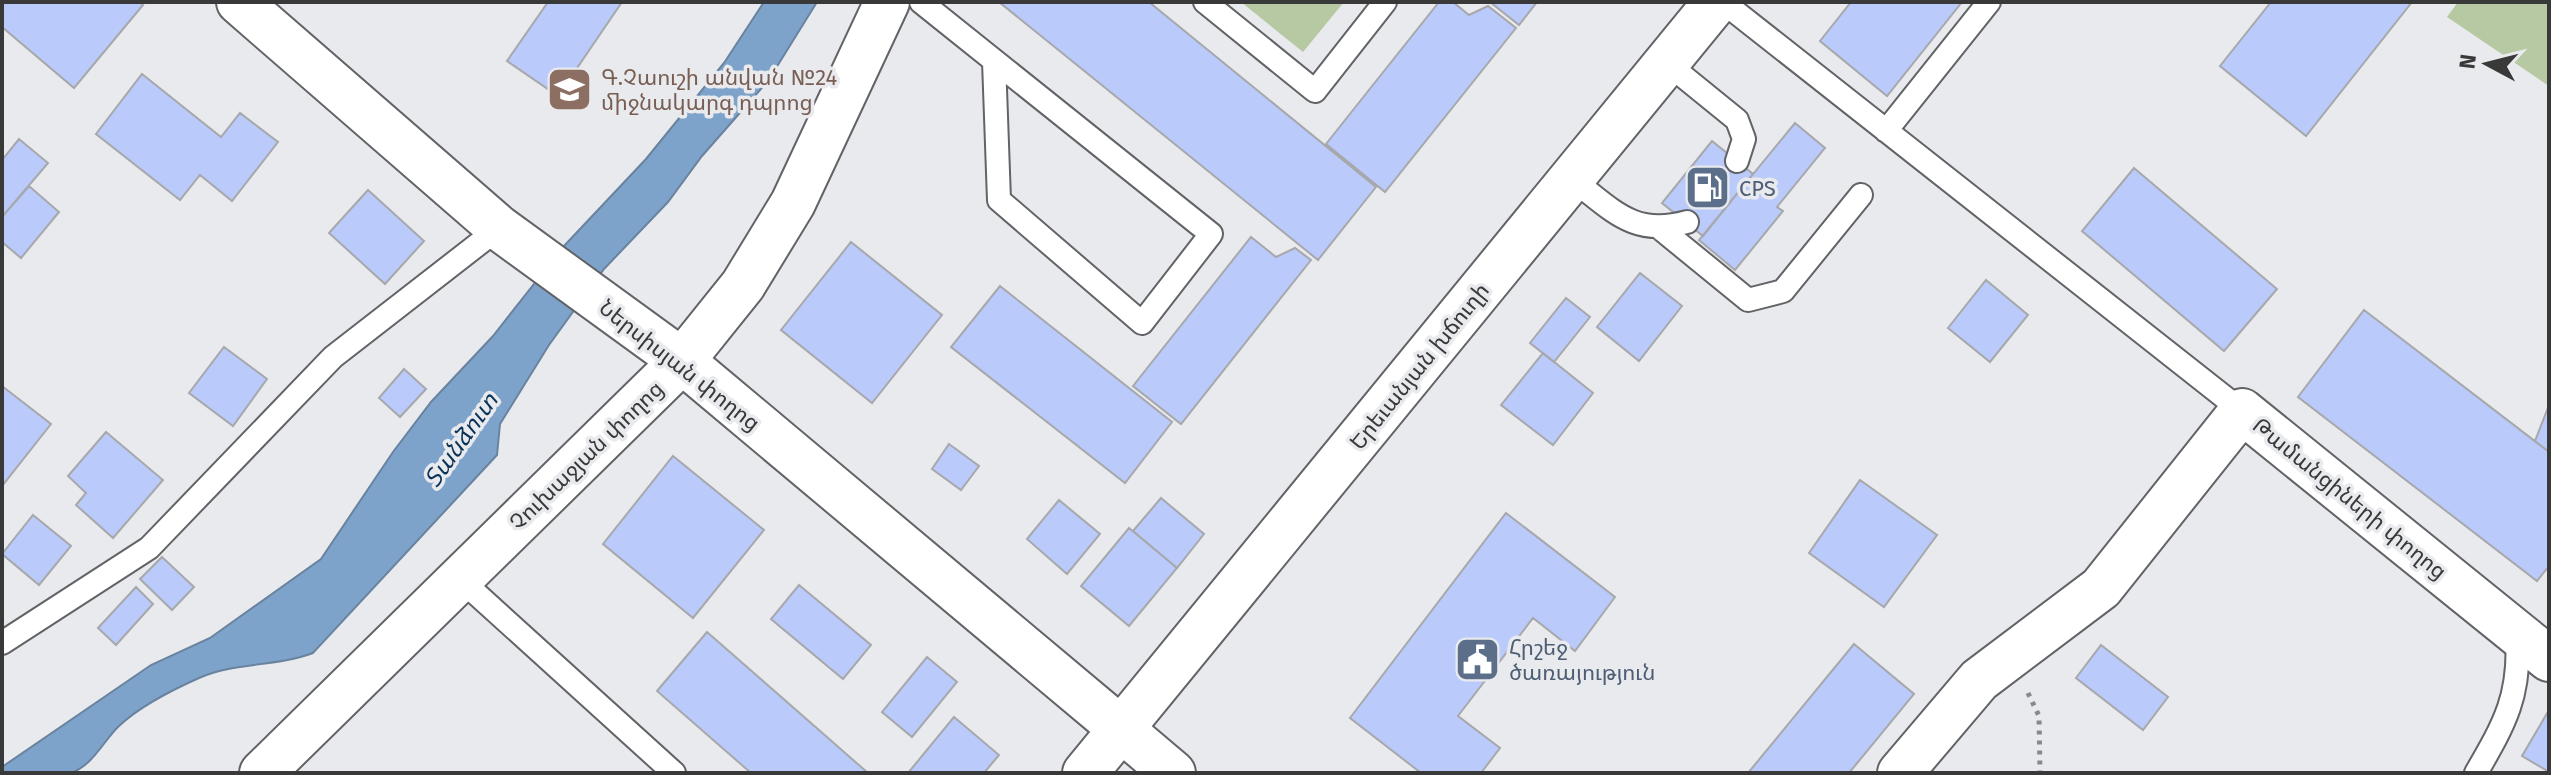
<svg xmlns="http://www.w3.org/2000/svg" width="2551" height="775" font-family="'Fira Sans','Noto Sans Armenian',sans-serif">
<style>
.green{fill:#b6c9a2}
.water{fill:#7ea3ca;stroke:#69839f;stroke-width:2}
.building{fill:#b9cafb;stroke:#a7a8ab;stroke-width:2}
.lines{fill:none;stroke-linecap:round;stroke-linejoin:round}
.service-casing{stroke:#626366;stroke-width:26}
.minor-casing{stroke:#626366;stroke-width:48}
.tertiary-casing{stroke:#626366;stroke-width:48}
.secondary-casing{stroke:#626366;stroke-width:48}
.trunk-casing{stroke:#626366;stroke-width:48}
.path{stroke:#88898b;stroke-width:5;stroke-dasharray:4 6;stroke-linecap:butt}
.service{stroke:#fff;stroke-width:22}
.minor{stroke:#fff;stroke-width:44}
.tertiary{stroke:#fff;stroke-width:44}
.secondary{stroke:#fff;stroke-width:44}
.trunk{stroke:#fff;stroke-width:44}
.labels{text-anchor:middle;stroke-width:7;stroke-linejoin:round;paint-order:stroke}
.education-label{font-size:22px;fill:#785e54;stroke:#e9eaed;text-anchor:start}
.service-label{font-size:22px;fill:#4e5e75;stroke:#e9eaed;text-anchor:start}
.street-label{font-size:22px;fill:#39393a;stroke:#e9eaed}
.water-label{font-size:24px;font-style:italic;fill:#0a3359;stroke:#e9eaed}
</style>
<rect width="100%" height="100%" fill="#e9eaed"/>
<path class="green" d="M1241 2H1344L1303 52Z
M2458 2H2549V86L2447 17Z"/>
<path class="water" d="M764 2H817L768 81 702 156 668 202 604 269 549 345 500 424 497 455 313 653C276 667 235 662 199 678 172 690 140 706 119 726 104 740 92 767 70 773 51 775 22 773 2 773V767L151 665 210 638 321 559 393 452 431 402 493 336 564 246 646 159 724 63Z"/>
<path class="building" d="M2 2H140L143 5 74 88 2 27Z
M548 2H622L558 96 507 61Z
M999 2H1149L1376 187 1318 260Z
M1439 2H1453L1469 15 1488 6 1516 28 1385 192 1326 144Z
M1490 2H1537L1519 25Z
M1851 2H1962L1887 96 1820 41Z
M2271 2H2412L2306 136 2220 66Z
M142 74 221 137 240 113 278 142 232 201 200 175 180 200 96 134Z
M1795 123 1825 148 1777 207 1783 211 1735 270 1699 240Z
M19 139 48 163 2 217V160Z
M1712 141 1753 174 1703 236 1662 203Z
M2134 168 2277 289 2224 351 2082 231Z
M29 186 59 212 21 258 2 242V217Z
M368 190 424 241 385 284 329 233Z
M1251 237 1276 257 1295 248 1311 260 1181 424 1133 386Z
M851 242 942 315 872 403 781 330Z
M1640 273 1682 306 1639 361 1597 327Z
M1986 280 2028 315 1990 362 1948 328Z
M1000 286 1172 422 1125 483 951 347Z
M1566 298 1590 317 1554 362 1530 343Z
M2364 310 2549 452V566L2537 581 2298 397Z
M224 347 267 379 233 426 189 393Z
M1543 353 1593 393 1553 445 1501 405Z
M404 369 426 389 400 417 379 398Z
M2 386 51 424 2 486Z
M2549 405V452L2535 441Z
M106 432 163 480 113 538 76 505 86 493 68 476Z
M949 444 979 466 961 490 932 469Z
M673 456 764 530 693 618 603 544Z
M1860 480 1937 535 1884 607 1809 553Z
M1161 498 1204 534 1177 568 1133 531Z
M1059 500 1100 534 1067 574 1027 539Z
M1506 513 1615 597 1575 651 1533 618 1458 716 1500 748 1481 773H1421L1350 718Z
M33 515 71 546 39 585 2 554Z
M1129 528 1177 568 1129 626 1081 586Z
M162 557 194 587 172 610 140 579Z
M799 585 871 645 843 679 771 619Z
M136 587 153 604 116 645 98 628Z
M707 632 868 773H751L657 691Z
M1854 644 1914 694 1849 773H1748Z
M2101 645 2168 697 2143 730 2076 678Z
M927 657 957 682 912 737 882 712Z
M2549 710V772L2522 756Z
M954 717 999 755 984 773H908Z"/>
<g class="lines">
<defs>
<path id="service" d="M921 2 1211 234 1142 323 999 200 994 61
M1205 2 1315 91 1385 2
M1723 2 2242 411
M1668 64 1737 120 1744 139 1737 161
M1886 131 1989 2
M1573 180C1613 210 1633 237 1687 222
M1661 229 1748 300 1783 291 1861 195
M460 579 674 773
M2 643 149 548 333 357 499 228
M2476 773C2505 723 2521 695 2517 635"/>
<path id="minor" d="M262 773 682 361 743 285 793 203 887 2
M1900 773 1979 680 2101 588 2242 411 2549 659"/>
<path id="tertiary" d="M1121 729 1173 773"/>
<path id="secondary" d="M239 2 499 228 682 361 1121 729"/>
<path id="trunk" d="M1085 773 1716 2"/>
</defs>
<use href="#service" class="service-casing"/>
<use href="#minor" class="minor-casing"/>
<use href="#tertiary" class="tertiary-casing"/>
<use href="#secondary" class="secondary-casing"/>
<use href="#trunk" class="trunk-casing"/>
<path class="path" d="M2028 693 2039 716 2040 773"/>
<use href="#service" class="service"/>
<use href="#minor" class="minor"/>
<use href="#tertiary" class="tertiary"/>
<use href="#secondary" class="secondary"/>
<use href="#trunk" class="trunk"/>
</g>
<defs>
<symbol id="school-square" viewBox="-11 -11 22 22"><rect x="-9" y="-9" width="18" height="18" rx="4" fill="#8d6e63" stroke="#e9eaed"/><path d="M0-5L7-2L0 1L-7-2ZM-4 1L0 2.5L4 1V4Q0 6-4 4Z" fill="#fff"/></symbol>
<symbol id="fuel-square" viewBox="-11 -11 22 22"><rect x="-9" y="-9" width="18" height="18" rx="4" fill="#5c6f8a" stroke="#e9eaed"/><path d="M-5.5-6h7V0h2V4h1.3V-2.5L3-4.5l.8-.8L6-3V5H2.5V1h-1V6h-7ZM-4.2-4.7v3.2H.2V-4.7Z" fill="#fff"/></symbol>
<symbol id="civic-square" viewBox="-11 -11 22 22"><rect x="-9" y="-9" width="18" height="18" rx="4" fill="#5c6f8a" stroke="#e9eaed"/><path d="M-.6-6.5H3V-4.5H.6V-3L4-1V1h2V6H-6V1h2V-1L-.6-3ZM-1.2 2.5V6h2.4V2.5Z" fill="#fff"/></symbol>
</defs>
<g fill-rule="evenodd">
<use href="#school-square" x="544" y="64" width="51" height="51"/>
<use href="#fuel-square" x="1682" y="162" width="51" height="51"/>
<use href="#civic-square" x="1452" y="634" width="51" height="51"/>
</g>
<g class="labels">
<g class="education-label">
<text x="601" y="85">Գ.Չաուշի անվան №24<tspan x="601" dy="25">միջնակարգ դպրոց</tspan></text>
</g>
<g class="service-label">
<text x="1739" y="196">CPS</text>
<text x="1509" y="655">Հրշեջ<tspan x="1509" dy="25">ծառայություն</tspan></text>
</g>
<g class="street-label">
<text transform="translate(680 365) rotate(38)" y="8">Ներսիսյան փողոց</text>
<text transform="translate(1419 366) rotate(-51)" y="8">Երեւանյան խճուղի</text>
<text transform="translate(586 455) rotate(-44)" y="8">Չուխաջյան փողոց</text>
<text transform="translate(2350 498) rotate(39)" y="8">Թամանցիների փողոց</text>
</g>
<g class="water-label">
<text transform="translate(461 440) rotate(-55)" y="8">Տանձուտ</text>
</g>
</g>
<rect width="2551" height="775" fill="none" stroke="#39393a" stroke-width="8"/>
<g transform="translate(2487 64) rotate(277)" stroke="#e9eaed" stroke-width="6" paint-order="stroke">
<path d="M0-6L14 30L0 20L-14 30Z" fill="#39393a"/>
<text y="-12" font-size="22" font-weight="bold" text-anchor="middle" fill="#39393a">N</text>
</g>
</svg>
